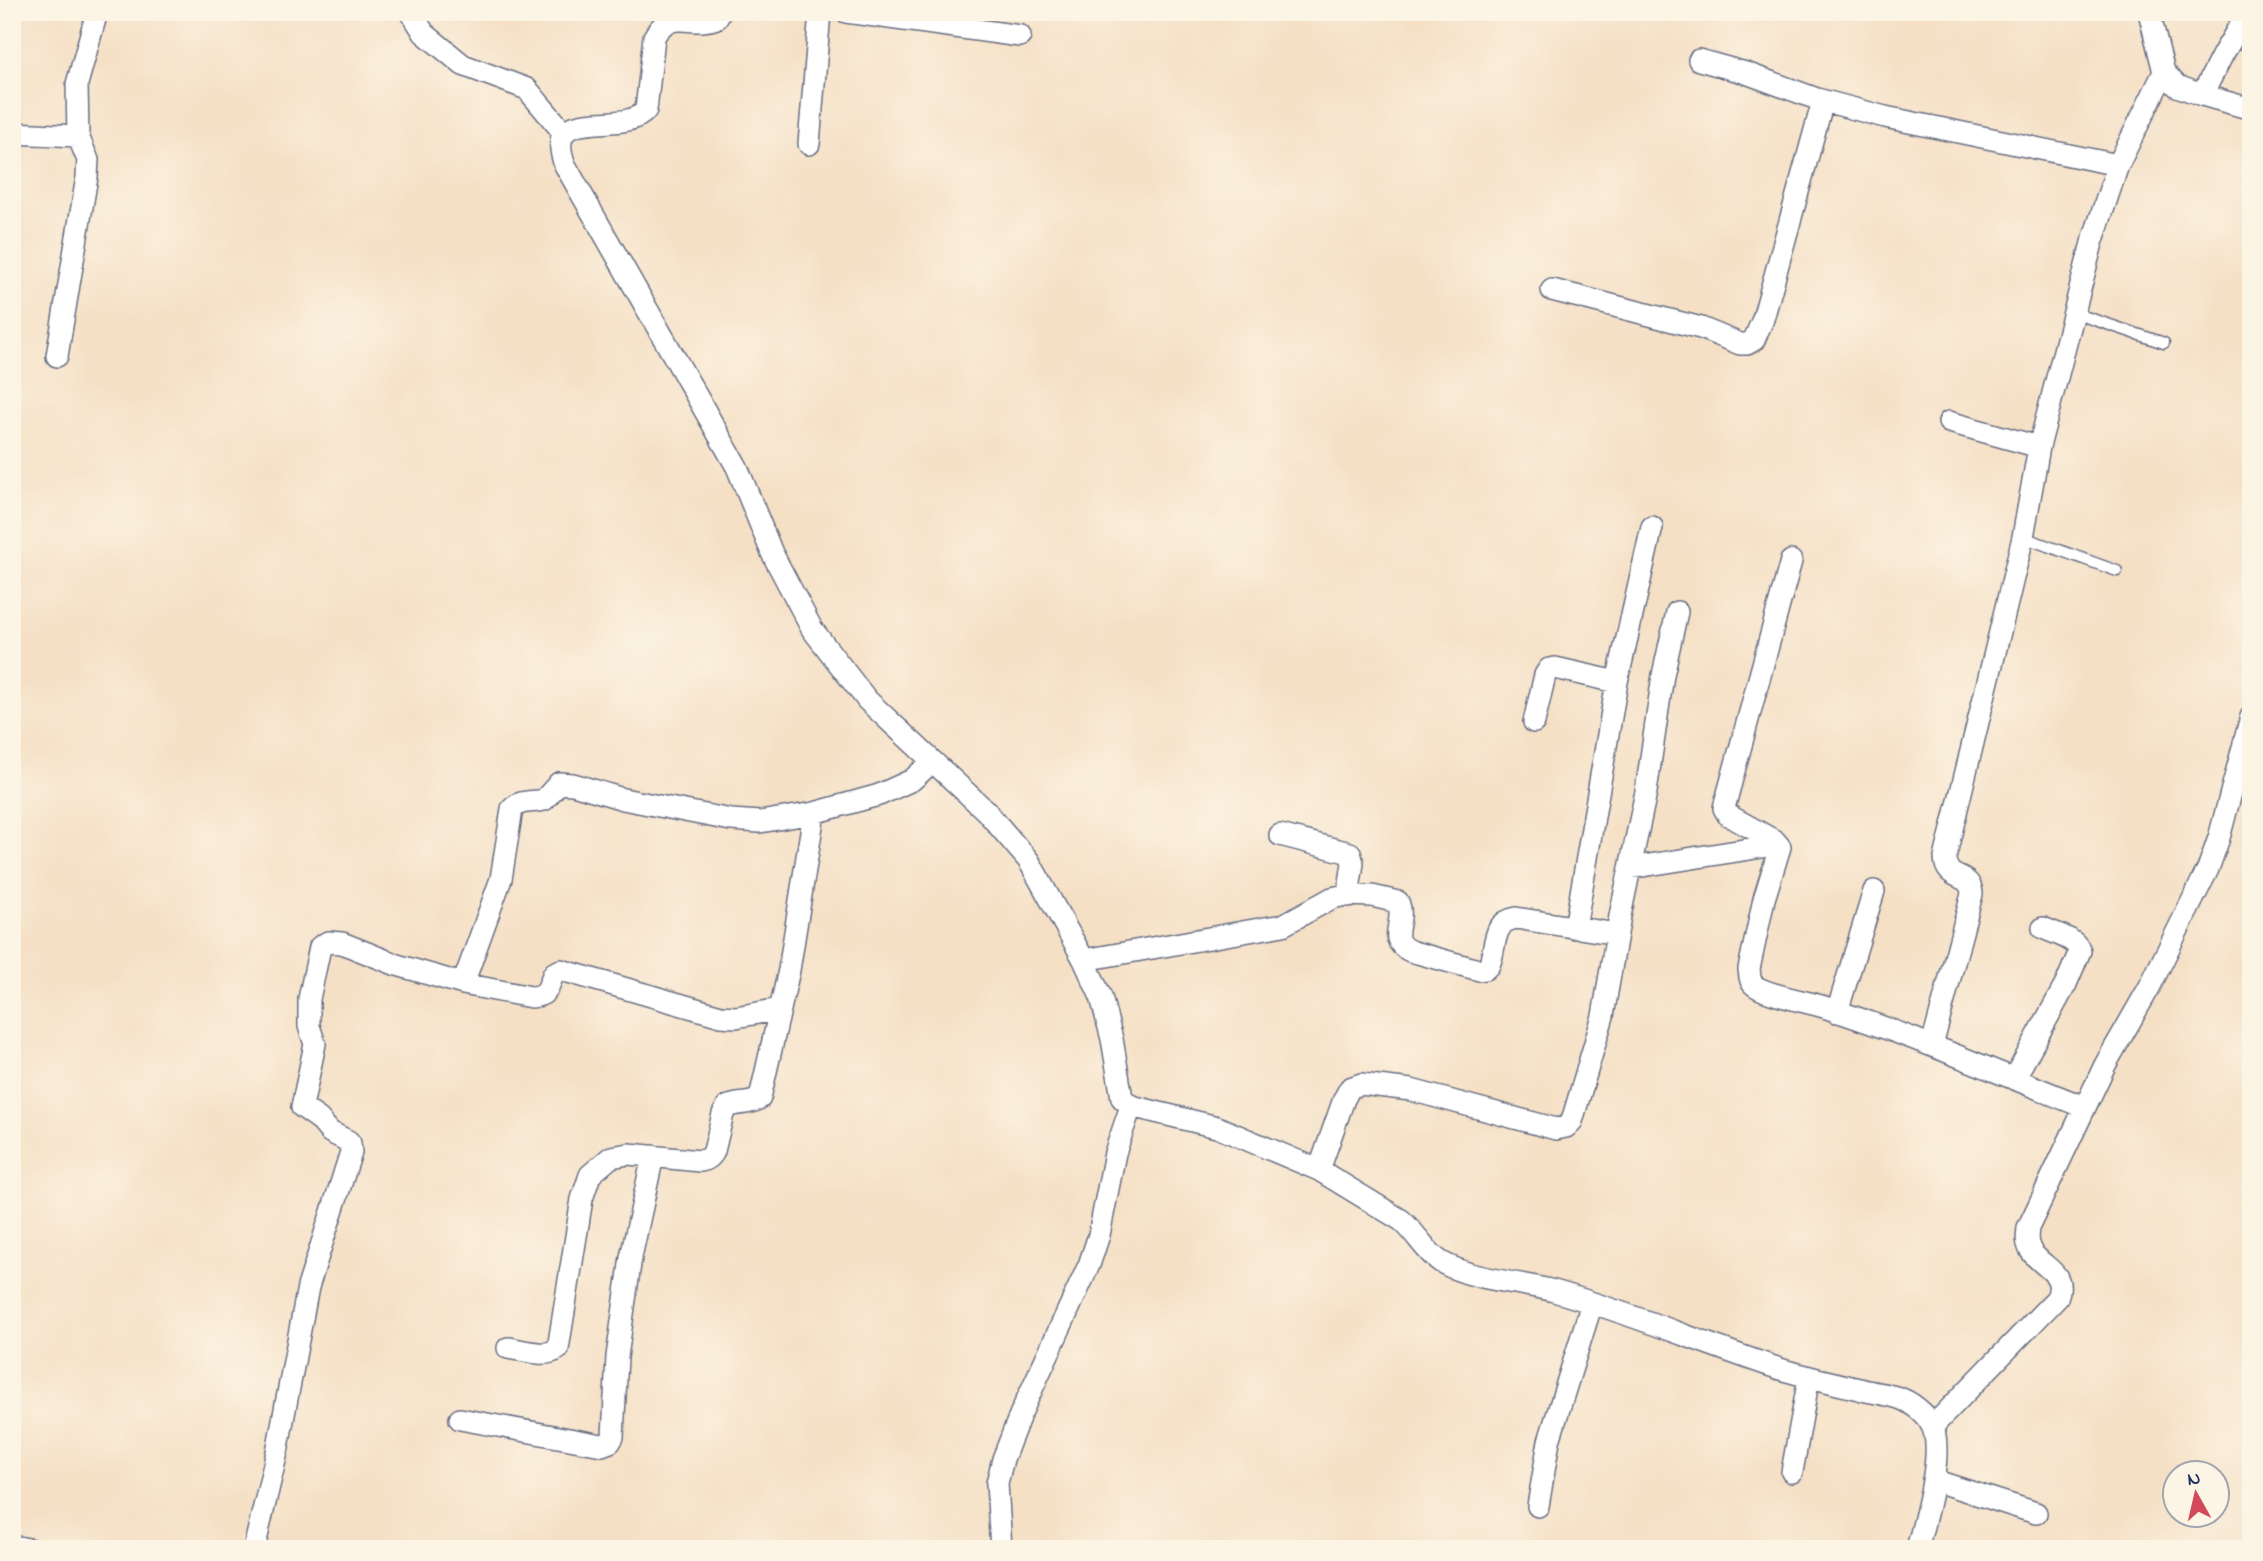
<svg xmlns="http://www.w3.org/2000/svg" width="2263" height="1561" font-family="'Indie Flower',sans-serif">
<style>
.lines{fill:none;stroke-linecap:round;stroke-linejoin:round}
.service-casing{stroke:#676d82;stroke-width:13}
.minor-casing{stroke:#676d82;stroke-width:24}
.service{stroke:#fff;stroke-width:10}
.minor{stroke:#fff;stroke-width:21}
</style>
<rect width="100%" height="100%" fill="#fcf5e5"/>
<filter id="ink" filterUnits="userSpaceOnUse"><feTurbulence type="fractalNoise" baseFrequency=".0143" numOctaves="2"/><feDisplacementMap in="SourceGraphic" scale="14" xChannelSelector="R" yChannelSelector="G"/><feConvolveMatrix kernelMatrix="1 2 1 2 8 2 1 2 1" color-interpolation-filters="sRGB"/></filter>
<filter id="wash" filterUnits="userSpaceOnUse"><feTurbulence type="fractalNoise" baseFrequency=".00686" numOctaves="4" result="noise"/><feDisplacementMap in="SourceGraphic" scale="28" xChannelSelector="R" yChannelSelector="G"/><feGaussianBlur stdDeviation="1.57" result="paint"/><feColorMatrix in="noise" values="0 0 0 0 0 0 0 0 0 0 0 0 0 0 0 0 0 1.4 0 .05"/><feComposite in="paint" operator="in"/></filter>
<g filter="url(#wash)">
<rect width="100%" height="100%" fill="#f5e0c6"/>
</g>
<g filter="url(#ink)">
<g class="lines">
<defs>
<path id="service" d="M2074 313 2164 343
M2023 537 2117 571"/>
<path id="minor" d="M411 12 424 33 463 65 527 89 564 133
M720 12 717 18C691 28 670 7 654 37L646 110C624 138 541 100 565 165L737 467 772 553 812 629 867 700 986 811 1029 861 1084 960 1101 997 1112 1039 1122 1098 1131 1106 1217 1127 1319 1170
M846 12 1020 36
M2149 12 2164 72 2177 86 2202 95
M2248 12 2223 54 2202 95 2251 109
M1699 60 1746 73 1817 99 1885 117 2118 165
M12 133 78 136
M809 144 820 12
M1552 290 1701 328 1740 344H1747L1754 340 1763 319 1823 101
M57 356 87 177 88 160 78 136 77 84 97 12
M1949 422 2039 447
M1791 561 1724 808 1728 815 1775 841 1780 847 1764 899 1749 969C1750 974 1749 980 1753 984 1762 994 1809 1002 1824 1007 1912 1035 1998 1073 2084 1107
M1677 612 1663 675 1646 792 1620 916 1603 1016 1572 1121 1566 1127 1556 1129 1411 1090 1361 1084 1350 1088 1344 1099 1319 1170 1401 1220C1416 1232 1425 1252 1441 1262 1475 1281 1517 1281 1554 1291 1631 1313 1704 1344 1780 1369 1807 1377 1835 1383 1863 1390 1874 1393 1887 1394 1899 1398 1911 1402 1925 1413 1931 1424 1946 1450 1924 1521 1917 1549
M1534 722 1545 675 1549 669 1555 668 1617 682
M1280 835 1350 853 1353 863 1348 896
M1630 868 1762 847 1775 841
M1575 928 1617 682 1652 527
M1084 960 1283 925 1332 898 1346 895 1372 896 1398 902C1407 922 1385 939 1410 951L1479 970 1485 969 1489 965C1497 947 1491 922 1516 918L1617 934
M463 984 501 879 512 809C521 799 532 803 544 800L559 783 573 784 623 799 731 820 760 822 814 813 879 795 912 780 932 762
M1837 1012 1874 891
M1932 1046 1972 894C1971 871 1946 883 1945 858L2023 537 2039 447 2092 243 2118 165 2164 72
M2014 1079 2066 984 2080 951C2075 938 2056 934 2043 928
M508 1348C523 1350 545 1358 558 1349L582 1199 590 1175 611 1157 629 1154 700 1161C707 1160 711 1158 714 1151L723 1114 727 1107C737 1102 751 1105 760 1098L789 970 814 813
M460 1419 602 1445 610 1442 613 1437 617 1357 631 1257 653 1156
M1933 1426 2057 1298C2067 1272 2043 1269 2031 1251 2026 1243 2027 1236 2028 1228L2105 1065 2149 988 2208 869 2219 838 2251 717
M1792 1472 1809 1377
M1933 1480 2036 1513
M1538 1506 1549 1441 1592 1303
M12 1546 29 1549
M254 1549 277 1452 308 1287 351 1152 350 1143 348 1141 330 1132 319 1119 302 1107 315 1044 309 1026V999L320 947 328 942 342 943 397 965 463 984 531 997C549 996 547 988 554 973L561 970 721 1016 736 1017 780 1009
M1001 1549 997 1483 1003 1459 1020 1415 1089 1265 1099 1235 1115 1153 1131 1106"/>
</defs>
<use href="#service" class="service-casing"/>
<use href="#minor" class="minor-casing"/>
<use href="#service" class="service"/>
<use href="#minor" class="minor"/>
</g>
</g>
<rect width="2263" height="1561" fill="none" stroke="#fcf5e5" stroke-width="42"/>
<g transform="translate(2196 1494) rotate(352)"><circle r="33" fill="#fcf5e5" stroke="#a2a6af" stroke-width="2"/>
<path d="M0-5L12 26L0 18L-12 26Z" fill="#d1495b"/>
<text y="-10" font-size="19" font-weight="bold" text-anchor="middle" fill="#1b2f5e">N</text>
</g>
</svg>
